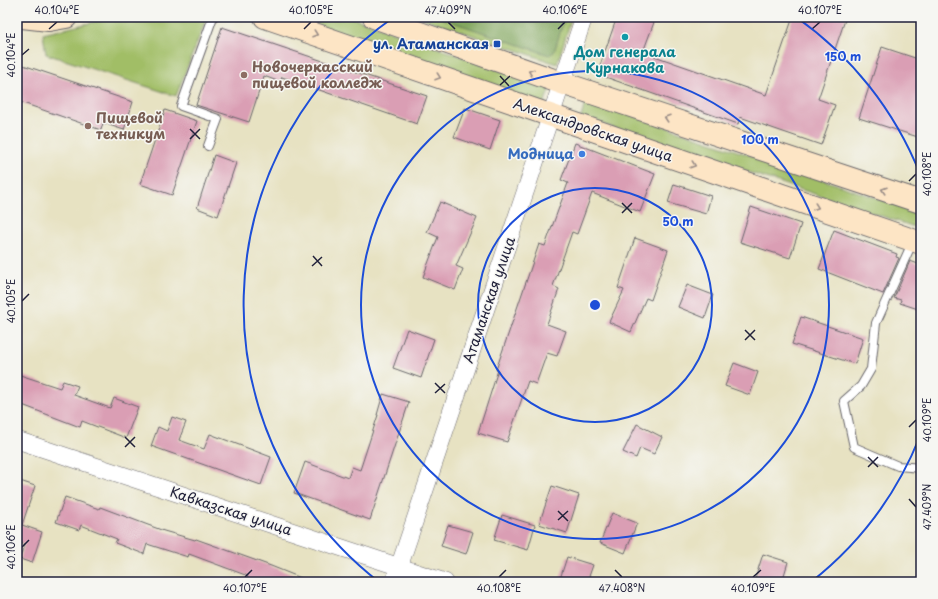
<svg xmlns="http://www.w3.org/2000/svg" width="938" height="599" font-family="'Playpen Sans',sans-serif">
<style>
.green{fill:#a1be66;stroke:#627050}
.forest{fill:#80a55b;stroke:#51644b}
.building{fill:#da9eb4}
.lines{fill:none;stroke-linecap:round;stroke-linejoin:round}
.lane-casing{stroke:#67656a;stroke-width:10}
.street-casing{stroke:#67656a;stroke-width:18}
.secondary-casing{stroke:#67656a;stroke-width:24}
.lane{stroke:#fff;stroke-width:8}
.street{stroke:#fff;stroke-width:17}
.secondary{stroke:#fde5c5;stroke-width:22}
.oneway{stroke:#9a8d87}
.ticks{fill:none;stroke:#22223b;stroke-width:1.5}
.ring{fill:none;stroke:#1d4ed8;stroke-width:2}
.culture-dot{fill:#0f9aa8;stroke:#f6f6f2;stroke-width:1.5}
.transit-dot{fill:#1a4fb4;stroke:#f6f6f2;stroke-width:1.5}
.education-dot{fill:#8d6e63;stroke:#f6f6f2;stroke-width:1.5}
.shop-dot{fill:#3f7fe0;stroke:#f6f6f2;stroke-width:1.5}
.labels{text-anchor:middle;stroke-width:3;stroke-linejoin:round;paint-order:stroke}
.transit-label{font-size:14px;font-weight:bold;fill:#164399;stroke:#f6f6f2;text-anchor:end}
.culture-label{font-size:14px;font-weight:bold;fill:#0d838f;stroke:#f6f6f2}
.education-label{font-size:14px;font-weight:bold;fill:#785e54;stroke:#f6f6f2;text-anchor:start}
.street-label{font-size:14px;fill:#22223b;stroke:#f6f6f2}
.shop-label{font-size:14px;font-weight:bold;fill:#366cbe;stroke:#f6f6f2;text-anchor:end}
.centre{fill:#1d4ed8;stroke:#f6f6f2;stroke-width:2}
.ring-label{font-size:12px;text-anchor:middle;font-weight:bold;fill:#1d4ed8;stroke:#f6f6f2;stroke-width:3;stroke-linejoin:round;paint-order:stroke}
.neatline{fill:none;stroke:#22223b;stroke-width:1.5}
.ticks-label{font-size:10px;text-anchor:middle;fill:#22223b}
</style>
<rect width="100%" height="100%" fill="#f6f6f2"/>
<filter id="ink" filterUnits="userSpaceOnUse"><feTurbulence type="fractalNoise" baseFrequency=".025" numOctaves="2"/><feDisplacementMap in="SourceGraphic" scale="8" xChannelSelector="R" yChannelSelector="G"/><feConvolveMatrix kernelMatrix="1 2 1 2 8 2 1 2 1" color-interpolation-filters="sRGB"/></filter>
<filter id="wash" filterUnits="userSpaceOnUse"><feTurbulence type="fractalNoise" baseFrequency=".012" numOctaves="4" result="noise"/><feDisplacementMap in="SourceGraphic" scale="16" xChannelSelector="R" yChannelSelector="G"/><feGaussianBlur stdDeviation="0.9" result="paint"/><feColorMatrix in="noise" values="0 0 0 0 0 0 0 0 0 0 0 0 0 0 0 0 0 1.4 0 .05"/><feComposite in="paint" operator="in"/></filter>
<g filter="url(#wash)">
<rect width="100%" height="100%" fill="#e7e2c2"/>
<path class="green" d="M115 17H207L176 96 46 54 43 34Z
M296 17H350L550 88 544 104Z
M419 17H572L557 64Z
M586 100 921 213V229L581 117Z"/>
<path class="forest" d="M438 17H565L554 52 549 55Z"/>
<g id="blocks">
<path class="building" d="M617 17H656L643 52 766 95 793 17H846L818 99 835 105 821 145 740 117 738 124 597 74Z
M222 27 427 96 417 124 282 77 280 82 264 76 249 122 196 105Z
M882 47 921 60V138L859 118Z
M17 63 133 102 124 130 103 123 101 130 17 101Z
M465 108 500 120 490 150 454 137Z
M165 110 197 121 172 195 140 184Z
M575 143 655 174 640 212 592 193 577 234 572 232 553 286 559 289 547 324 566 331 557 356 547 353 536 384 528 381 507 442 478 433 498 370H496L539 244 545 246 568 183 561 180Z
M214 155 236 163 218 216 197 208Z
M674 184 711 196 706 214 668 203Z
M440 202 477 218 456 266 463 269 455 290 423 277 438 237 427 232Z
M751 207 801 224 790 258 740 242Z
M834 230 897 254 896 257 899 258 883 294 819 269Z
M635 238 668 250 651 300 646 298 631 332 609 322 624 290 618 288Z
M910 261 921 265V310L900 303 901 300 894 298Z
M687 285 713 295 705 318 678 307Z
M801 317 863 338 855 364 792 344Z
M407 329 434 339 421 378 393 368Z
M734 363 758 372 750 395 725 386Z
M17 374 60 388 63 381 78 386 74 395 110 408 114 398 138 407 126 438 82 421 80 427 17 403Z
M383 394 409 402 370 520 294 493 305 462 348 478 352 467 360 470 378 415H377Z
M172 417 186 422 179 440 204 449 210 434 271 457 261 485 151 446 158 427 167 431Z
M637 424 662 437 654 454 640 448 636 458 623 452Z
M17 480 35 486 22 525 42 532 32 563 20 559 24 544 17 542Z
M552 486 579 495 567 533 539 524Z
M65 497 99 509 100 507 164 531 195 540 196 539 271 566 311 582H246L248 576 189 554 188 557 147 544 144 554 115 543 117 539 81 525 79 530 56 522Z
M612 513 637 523 625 553 600 543Z
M502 515 535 525 528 550 494 540Z
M448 525 473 532 466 554 441 546Z
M763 554 788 562 782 582H754Z
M567 557 593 565 587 582H559Z"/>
</g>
</g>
<g filter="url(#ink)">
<use href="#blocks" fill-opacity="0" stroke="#67656a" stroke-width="1"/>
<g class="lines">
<defs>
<path id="lane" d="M208 146 218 119 181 106 213 17
M913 241 876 323 871 369 861 386 844 401 854 447 898 466 921 468"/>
<path id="street" d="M17 440 445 582
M394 582 584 17"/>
<path id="secondary" d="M22 17 49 20 66 17
M265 17 921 243
M374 17 562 83 921 202"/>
</defs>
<use href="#lane" class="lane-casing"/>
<use href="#street" class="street-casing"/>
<use href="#secondary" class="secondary-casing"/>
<use href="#lane" class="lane"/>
<use href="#street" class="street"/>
<use href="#secondary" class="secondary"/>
</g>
<defs><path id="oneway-chevron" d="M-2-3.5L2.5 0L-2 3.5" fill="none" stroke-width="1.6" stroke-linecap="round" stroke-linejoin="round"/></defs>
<g class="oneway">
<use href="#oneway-chevron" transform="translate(315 34) rotate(19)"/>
<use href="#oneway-chevron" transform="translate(531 72) rotate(-161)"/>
<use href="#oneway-chevron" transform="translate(438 77) rotate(19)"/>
<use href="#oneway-chevron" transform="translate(667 118) rotate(-162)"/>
<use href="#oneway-chevron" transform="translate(693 165) rotate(19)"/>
<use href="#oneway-chevron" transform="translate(884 190) rotate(-162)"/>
<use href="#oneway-chevron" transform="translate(816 207) rotate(19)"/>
</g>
</g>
<path class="ticks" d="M448 22 455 29M49 29 57 22M304 29 311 22M558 29 565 22M812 29 820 22M22 55 29 49M500 76 509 86M500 85 510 76M190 129 200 139M190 139 200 129M909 181 916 174M622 203 632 213M622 213 632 203M313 256 322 266M312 266 322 257M22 301 29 294M745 330 755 340M745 340 755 330M435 383 445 393M435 393 445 384M909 427 916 420M125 437 135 447M125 447 135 437M868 457 878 467M868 467 878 457M909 499 916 507M558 511 568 521M558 520 568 511M22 547 29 540M615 570 622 577M245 577 252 570M499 577 506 570M753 577 761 570"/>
<g class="ring">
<circle cx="595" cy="305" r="117"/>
<circle cx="595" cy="305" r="234"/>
<path d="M920 436A351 351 0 0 1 811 582M379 582A351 351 0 0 1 394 17M796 17A351 351 0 0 1 920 174"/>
</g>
<circle class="culture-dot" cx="625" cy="37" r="4"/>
<rect class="transit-dot" x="493" y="40" width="8" height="8" rx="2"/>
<g class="education-dot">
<circle cx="244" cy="75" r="4"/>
<circle cx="88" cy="126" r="4"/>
</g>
<circle class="shop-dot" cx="582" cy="154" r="4"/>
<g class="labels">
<g class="transit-label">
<text x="489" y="49">ул. Атаманская</text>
</g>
<g class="culture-label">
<text x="625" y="57">Дом генерала<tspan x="625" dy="16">Курнакова</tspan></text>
</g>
<g class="education-label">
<text x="252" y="72">Новочеркасский<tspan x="252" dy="16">пищевой колледж</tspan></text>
<text x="96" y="123">Пищевой<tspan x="96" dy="16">техникум</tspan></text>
</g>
<g class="street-label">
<text transform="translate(593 130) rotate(19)" y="5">Александровская улица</text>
<text transform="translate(489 300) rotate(-71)" y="5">Атаманская улица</text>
<text transform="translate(231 511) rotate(18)" y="5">Кавказская улица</text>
</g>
<g class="shop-label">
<text x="574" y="159">Модница</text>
</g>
</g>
<circle cx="595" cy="305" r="6" class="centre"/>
<g class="ring-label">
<text x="843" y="61">150 m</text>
<text x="760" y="144">100 m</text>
<text x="678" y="226">50 m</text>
</g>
<rect width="938" height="599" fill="none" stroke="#f6f6f2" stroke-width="44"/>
<rect x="22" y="22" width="894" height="555" class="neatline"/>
<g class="ticks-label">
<text x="57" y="14">40.104°E</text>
<text x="311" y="14">40.105°E</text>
<text x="448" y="14">47.409°N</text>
<text x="565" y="14">40.106°E</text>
<text x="820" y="14">40.107°E</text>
<text transform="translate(11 55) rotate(-90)" y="4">40.104°E</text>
<text transform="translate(927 174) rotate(-90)" y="4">40.108°E</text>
<text transform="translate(11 301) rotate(-90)" y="4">40.105°E</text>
<text transform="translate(927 420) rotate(-90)" y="4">40.109°E</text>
<text transform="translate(927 507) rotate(-90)" y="4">47.409°N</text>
<text transform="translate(11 547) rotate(-90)" y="4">40.106°E</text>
<text x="245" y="592">40.107°E</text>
<text x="499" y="592">40.108°E</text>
<text x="622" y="592">47.408°N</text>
<text x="753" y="592">40.109°E</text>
</g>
</svg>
